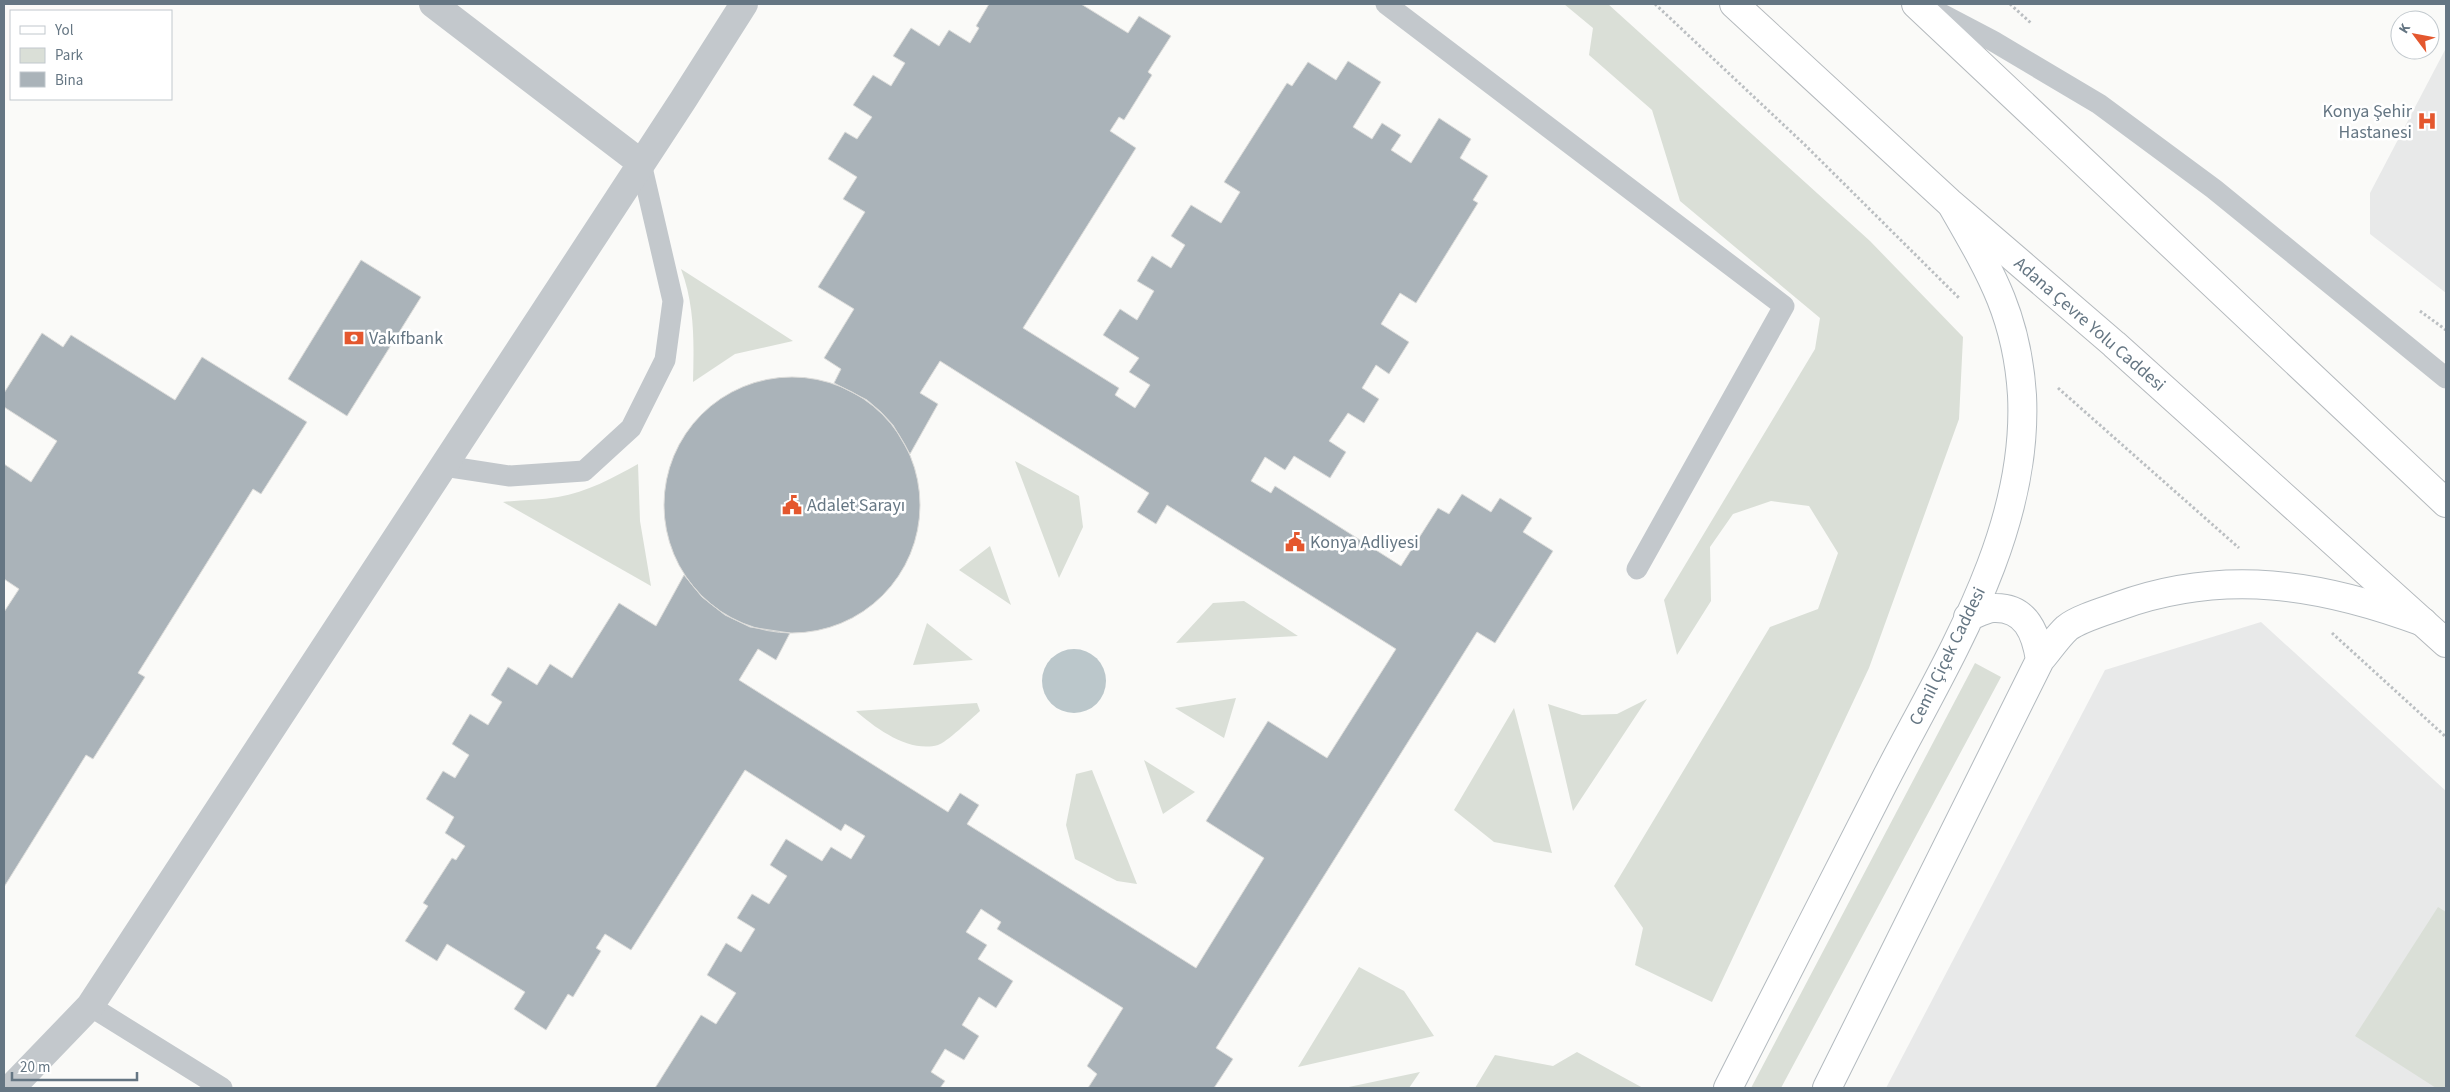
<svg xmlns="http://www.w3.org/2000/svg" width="2450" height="1092" font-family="'Source Sans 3',sans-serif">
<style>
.built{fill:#e8e9e9}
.green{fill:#dadfd7}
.water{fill:#bbc7cb}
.building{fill:#aab3b9;stroke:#dcdcda}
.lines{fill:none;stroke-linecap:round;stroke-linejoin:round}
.secondary-casing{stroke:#b3babf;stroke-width:30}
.highway-casing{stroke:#b4b9bd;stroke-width:30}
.path{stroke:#bbbfc2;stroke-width:3;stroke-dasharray:2.5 2.5;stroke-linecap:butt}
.lane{stroke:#c3c8cc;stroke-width:21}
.street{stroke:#c3c8cc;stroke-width:28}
.secondary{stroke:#fff;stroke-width:28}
.highway{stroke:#fff;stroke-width:28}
.labels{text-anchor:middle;stroke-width:5;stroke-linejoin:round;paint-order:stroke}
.poi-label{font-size:18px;fill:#657683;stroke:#fff;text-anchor:start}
.street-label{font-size:18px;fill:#657683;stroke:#fff}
</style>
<rect width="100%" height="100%" fill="#fafaf8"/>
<path class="built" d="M2446 48V293L2370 234V193Z
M2261 622 2446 791V1088H1886L2105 670Z"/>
<path class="green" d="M1564 4H1608L1870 241 1963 337 1959 419 1869 668 1712 1002 1635 965 1643 928 1614 886 1770 627 1818 609 1838 553 1809 506 1771 501 1733 514 1710 547 1711 601 1677 655 1664 600 1815 349 1820 318 1680 201 1652 110 1589 55 1593 28Z
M681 269 793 341 735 354 693 382C694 343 695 306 681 269Z
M1015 461 1079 496 1083 527 1059 578Z
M638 464 640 521 651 586 503 502C521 500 540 500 558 497 587 492 613 478 638 464Z
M990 546 1011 605 959 570Z
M1244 601 1298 636 1176 643 1213 603Z
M927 623 973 660 913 665Z
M1975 663 2001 677 1781 1088H1751Z
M1236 698 1224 738 1175 708Z
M1647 699 1573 811 1548 704 1582 715 1617 714Z
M977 703 980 711C972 718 946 743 938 745 910 753 876 729 856 711Z
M1514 708 1552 853 1494 842 1454 810Z
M1144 760 1195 792 1163 814Z
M1092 770 1137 884 1117 881 1075 859 1066 825 1076 774Z
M2438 907 2446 912V1088H2436L2355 1036Z
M1359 967 1404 991 1434 1036 1298 1067Z
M1577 1052 1643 1088H1475L1495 1055 1553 1066Z
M1420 1072 1409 1088H1344Z"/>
<path class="water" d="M1042 681a32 32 0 1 1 64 0a32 32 0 1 1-64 0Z"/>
<path class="building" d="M989 4H1081L1128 33 1139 16 1171 36 1148 72 1152 75 1124 120 1119 117 1110 131 1136 148 1023 328 1119 388 1115 395 1135 408 1150 385 1129 372 1139 358 1103 335 1120 309 1137 320 1154 291 1137 281 1152 256 1171 268 1185 245 1171 236 1191 205 1221 223 1240 192 1224 182 1287 83 1292 86 1308 62 1336 80 1348 61 1381 82 1353 127 1372 139 1382 123 1401 135 1391 150 1411 163 1439 118 1471 139 1460 158 1488 176 1473 200 1478 203 1416 303 1400 293 1381 324 1409 342 1389 374 1376 365 1362 388 1379 399 1364 423 1348 413 1329 441 1346 452 1330 478 1294 456 1285 470 1265 457 1251 481 1271 493 1275 486 1401 566 1438 508 1449 514 1462 494 1491 512 1500 498 1532 518 1523 532 1553 551 1495 643 1477 632 1216 1048 1233 1059 1214 1088H1088L1097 1074 1087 1066 1123 1008 997 929 1001 922 981 909 966 932 987 945 978 959 1013 981 996 1008 979 997 962 1025 979 1036 964 1060 945 1049 931 1072 945 1081 940 1088H655L701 1015 716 1024 736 993 707 975 726 943 741 952 755 929 737 918 752 894 769 904 787 876 770 865 786 839 822 861 831 847 851 859 865 836 845 824 841 831 745 770 631 950 605 934 596 948 601 951 573 997 568 994 546 1030 514 1009 525 992 447 944 437 961 405 941 428 906 423 903 452 858 456 860 465 846 445 833 454 817 426 799 443 771 455 778 469 755 452 744 470 714 488 725 502 702 491 695 508 667 537 685 550 664 572 678 619 603 656 626 684 575 702 597 725 615 750 627 790 633 776 660 758 649 739 680 948 812 960 793 979 805 967 824 1196 968 1264 858 1206 821 1268 721 1327 758 1396 649 1167 505 1156 524 1137 512 1149 493 940 361 920 393 938 404 910 454 893 425 881 412 867 400 834 383 841 369 824 358 854 309 818 287 865 212 843 199 857 177 828 159 845 132 857 139 872 117 853 105 873 75 891 86 905 63 893 56 911 28 939 46 949 30 970 43 979 28 976 26Z
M361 260 421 297 347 416 288 379Z
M42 333 63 347 71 335 175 400 202 357 307 422 261 494 253 489 138 673 145 677 93 759 86 755 4 887V612L19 589 4 579V464L31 482 57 441 4 407V393Z
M664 505a128 128 0 1 1 256 0a128 128 0 1 1-256 0Z"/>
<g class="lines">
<defs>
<path id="secondary" d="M1968 617C1976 614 1986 608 1994 608 2026 607 2036 633 2040 660
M1728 1088C1780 986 1832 884 1884 782 1945 663 2029 535 2022 395 2017 316 1991 273 1953 207
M1827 1088 2040 660C2049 650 2057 637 2067 628 2078 619 2105 611 2119 606 2224 568 2321 584 2423 622"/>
<path id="highway" d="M1734 4 1949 202 2114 344 2446 643
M1916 4 2446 503"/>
</defs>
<use href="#secondary" class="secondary-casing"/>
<use href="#highway" class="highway-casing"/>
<path class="path" d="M1655 4 1804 144 1959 298
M2010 4 2032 24
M2420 311 2446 330
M2058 388 2239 548
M2332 633 2446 737"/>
<path class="lane" d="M1386 4 1784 306 1637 569
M1930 8 1993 41 2099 104 2214 189 2446 378
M444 466 510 476 584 471 631 428 665 360 673 301 641 163
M90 1006 222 1088"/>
<path class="street" d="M433 4 641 163
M11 1088 90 1006 683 100 744 4"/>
<use href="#secondary" class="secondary"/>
<use href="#highway" class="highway"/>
</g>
<defs>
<symbol id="hospital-bare" viewBox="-9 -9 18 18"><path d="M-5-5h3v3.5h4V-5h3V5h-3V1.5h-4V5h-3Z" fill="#e4572e" stroke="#fff" stroke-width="2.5" paint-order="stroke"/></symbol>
<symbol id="bank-bare" viewBox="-9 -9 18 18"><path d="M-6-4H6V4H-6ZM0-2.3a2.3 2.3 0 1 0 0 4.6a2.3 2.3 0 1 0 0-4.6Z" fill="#e4572e" stroke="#fff" stroke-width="2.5" paint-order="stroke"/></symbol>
<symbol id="civic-bare" viewBox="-9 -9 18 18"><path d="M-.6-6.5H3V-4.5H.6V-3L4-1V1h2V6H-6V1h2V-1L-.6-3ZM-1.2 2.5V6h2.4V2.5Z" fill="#e4572e" stroke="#fff" stroke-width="2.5" paint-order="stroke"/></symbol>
</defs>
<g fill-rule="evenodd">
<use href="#hospital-bare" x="2413" y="107" width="28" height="28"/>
<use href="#bank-bare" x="340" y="324" width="28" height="28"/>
<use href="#civic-bare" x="778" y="491" width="28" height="28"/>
<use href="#civic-bare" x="1281" y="528" width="28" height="28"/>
</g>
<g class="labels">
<g class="poi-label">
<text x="2412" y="117" text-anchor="end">Konya Şehir<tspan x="2412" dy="21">Hastanesi</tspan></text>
<text x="369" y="344">Vakıfbank</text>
<text x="807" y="511">Adalet Sarayı</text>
<text x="1310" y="548">Konya Adliyesi</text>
</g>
<g class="street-label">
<text transform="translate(2090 324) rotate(41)" y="6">Adana Çevre Yolu Caddesi</text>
<text transform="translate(1947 656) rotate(-64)" y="6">Cemil Çiçek Caddesi</text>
</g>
</g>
<rect width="2450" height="1092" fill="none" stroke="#657683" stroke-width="10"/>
<rect x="10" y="10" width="162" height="90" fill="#ffffff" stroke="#c1c8cd"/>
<rect x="20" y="26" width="25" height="8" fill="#ffffff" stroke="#c1c8cd"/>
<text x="55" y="35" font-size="15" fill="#657683">Yol</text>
<rect x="20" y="48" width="25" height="15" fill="#dadfd7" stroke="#c1c8cd"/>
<text x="55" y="60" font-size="15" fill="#657683">Park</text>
<rect x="20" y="72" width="25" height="15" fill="#aab3b9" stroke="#c1c8cd"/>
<text x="55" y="85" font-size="15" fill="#657683">Bina</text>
<g transform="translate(2415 35) rotate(302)"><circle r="24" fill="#ffffff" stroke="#c1c8cd"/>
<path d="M0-4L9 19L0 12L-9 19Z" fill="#e4572e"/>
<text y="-8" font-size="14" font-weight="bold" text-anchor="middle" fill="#657683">K</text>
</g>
<path d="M12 1072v8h125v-8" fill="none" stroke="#657683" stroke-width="2.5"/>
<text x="20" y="1072" font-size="15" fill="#657683" stroke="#ffffff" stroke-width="4" paint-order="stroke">20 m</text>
</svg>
